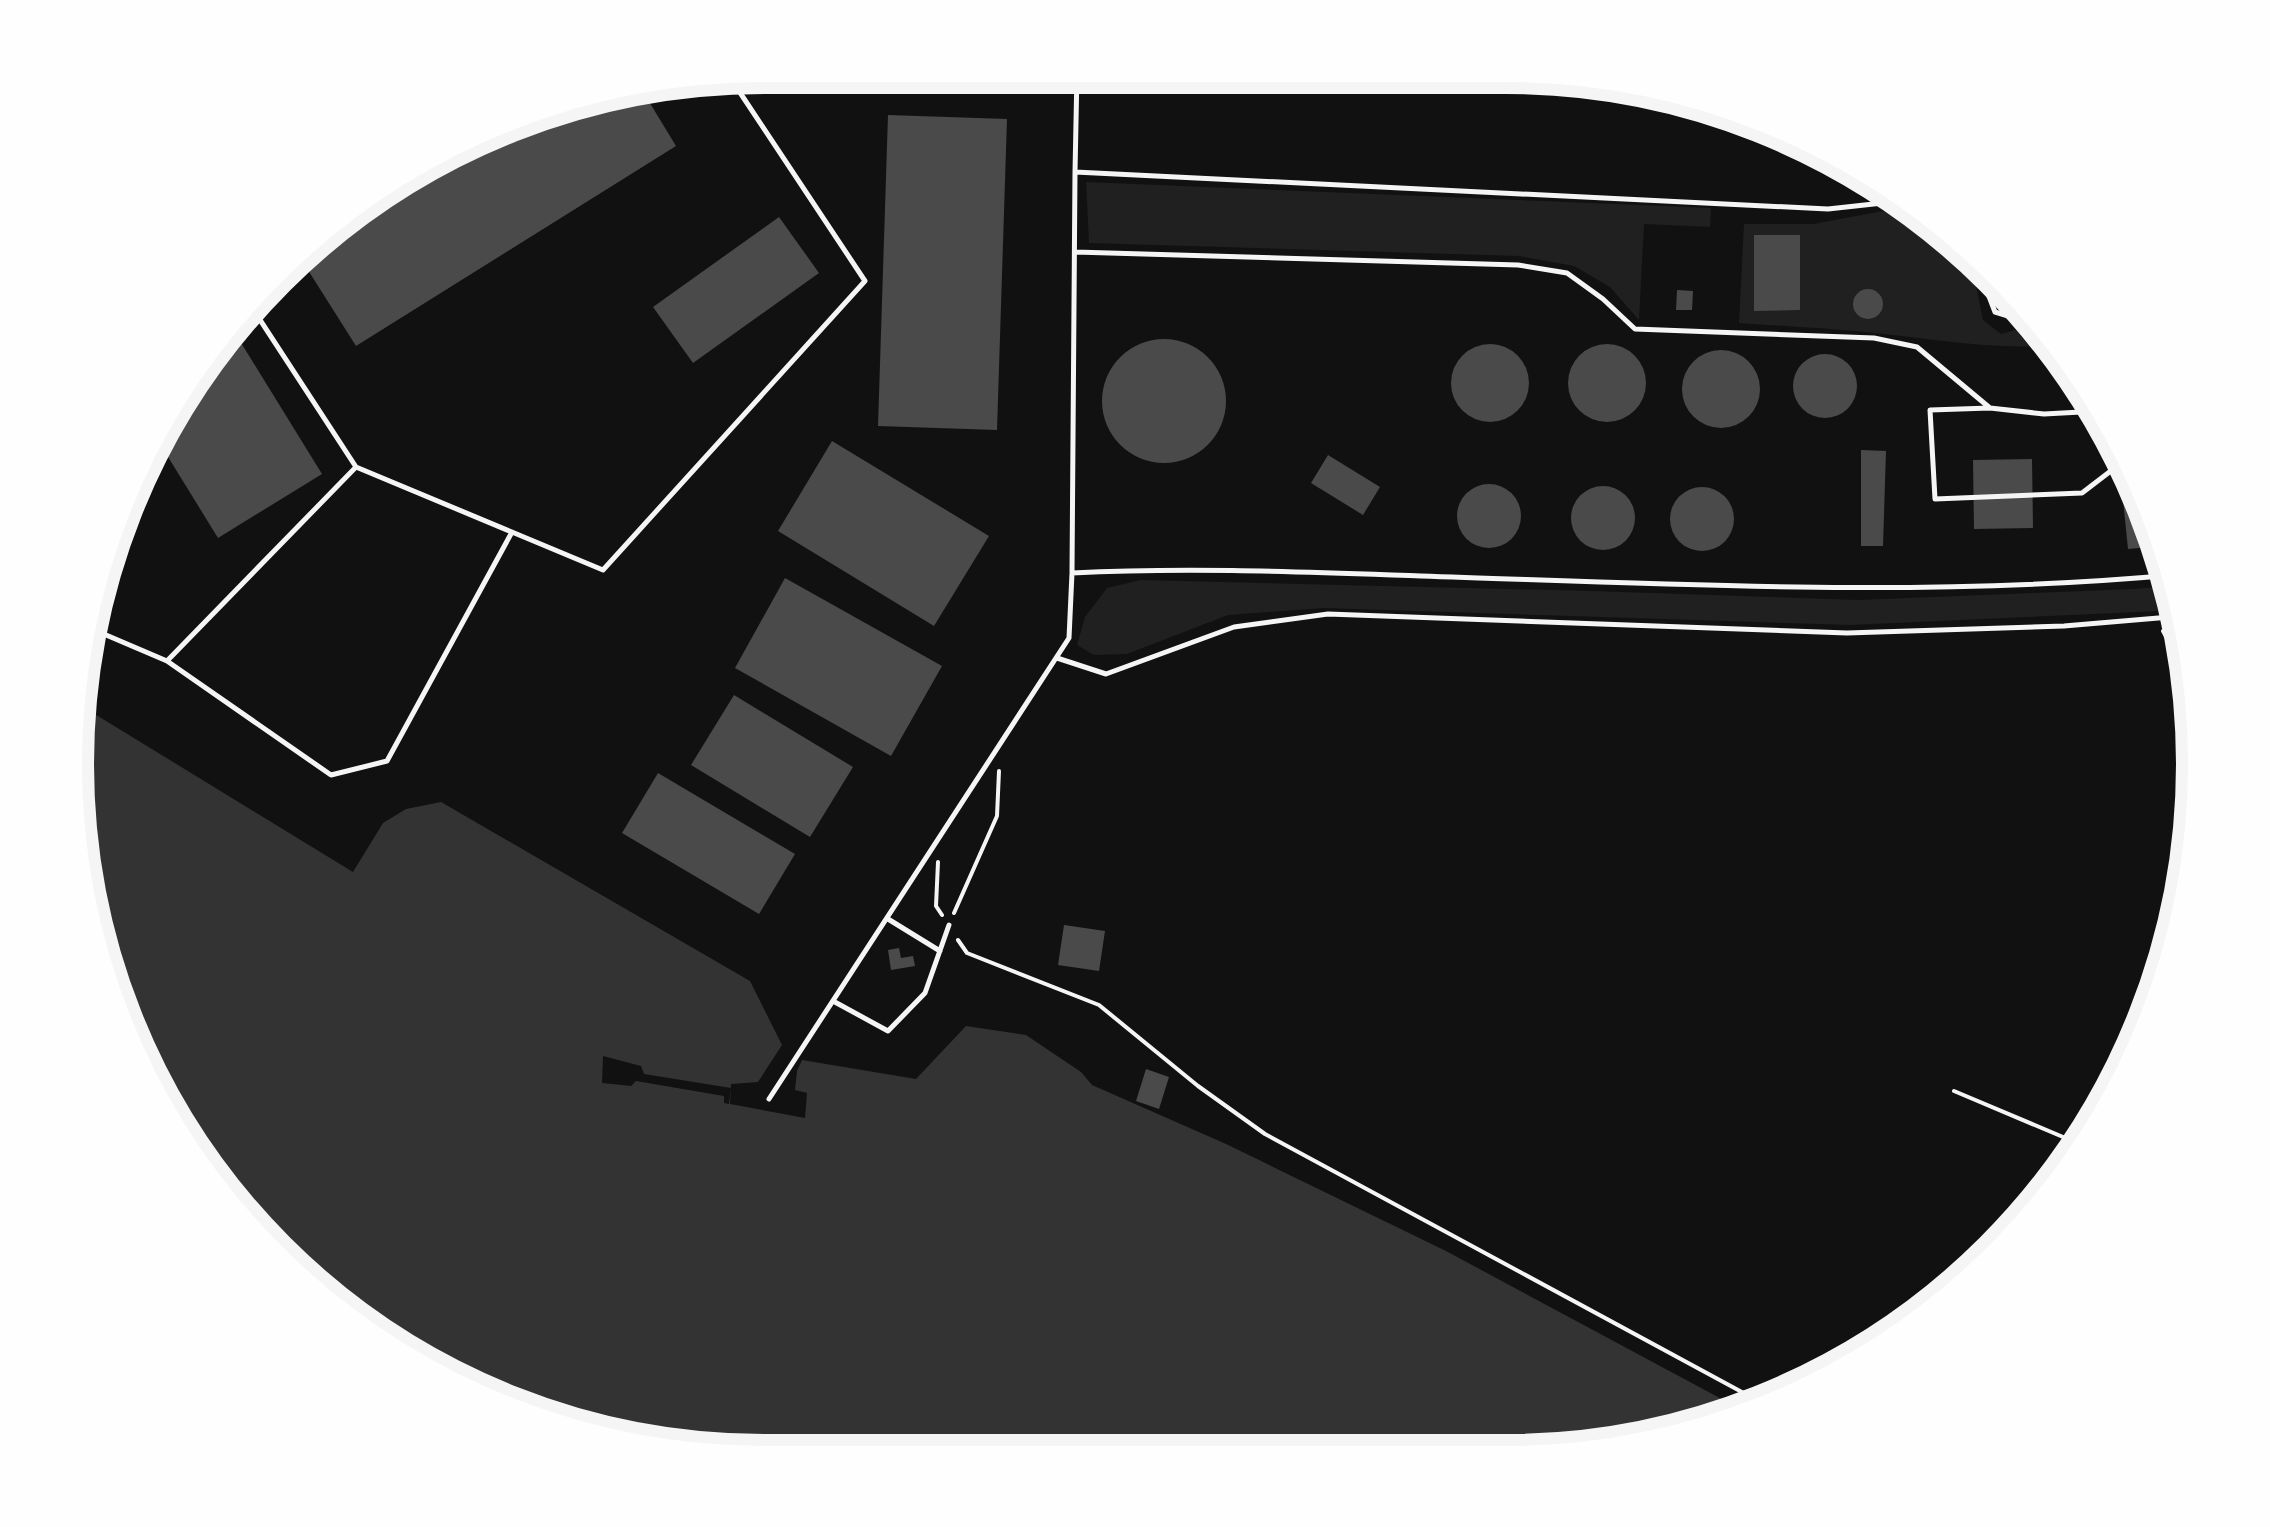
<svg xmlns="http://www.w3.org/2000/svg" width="2270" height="1527" font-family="Quicksand,sans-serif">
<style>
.green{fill:#202020}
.water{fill:#333}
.pier{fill:#111}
.building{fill:#4a4a4a}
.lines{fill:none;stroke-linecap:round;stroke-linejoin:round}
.path{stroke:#f5f5f5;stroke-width:4}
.service{stroke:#f5f5f5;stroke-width:5}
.rim{fill:none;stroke:#f5f5f5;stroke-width:12}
</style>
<rect width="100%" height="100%" fill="#111"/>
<path class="green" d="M1086 182 1711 208 1710 227 1644 224 1639 320 1610 287 1574 266 1519 256 1089 243Z
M1910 206 1964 242 1987 266 1976 285 1983 320 2001 334 2040 323 2059 345C1994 351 1929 338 1864 332 1823 328 1781 326 1739 323L1744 224H1813Z
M1141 580 1592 591 1858 600 2134 589 2177 585 2181 610 1850 625 1323 608 1228 615 1127 654 1094 655 1077 645 1085 617 1107 588Z"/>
<path class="water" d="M75 702 353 872 383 823 406 809 441 802 750 981 782 1045 758 1082 731 1084 730 1104 805 1118 807 1093 795 1090 797 1071 802 1060 916 1079 966 1026 1026 1035 1081 1072 1092 1085 1226 1144 1446 1251 1744 1411 1685 1434 1551 1456 672 1451 457 1386 306 1285 163 1110 83 899 72 718Z"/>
<path class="pier" d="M603 1056 641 1066 644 1074 731 1088 729 1104 724 1103V1096L636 1081 631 1086 602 1083Z"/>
<path class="building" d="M642 90 676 146 356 346 301 259 378 187 541 107Z
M888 115 1007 119 997 430 878 426Z
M779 217 819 273 693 363 653 307Z
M1754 235H1800V310L1754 311Z
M1853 304a15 15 0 1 1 30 0a15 15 0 1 1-30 0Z
M1677 290 1693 291 1692 310H1676Z
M230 325 322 474 218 538 157 439 214 341Z
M1102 401a62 62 0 1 1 124 0a62 62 0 1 1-124 0Z
M1451 383a39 39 0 1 1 78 0a39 39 0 1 1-78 0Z
M1568 383a39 39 0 1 1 78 0a39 39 0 1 1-78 0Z
M1682 389a39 39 0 1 1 78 0a39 39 0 1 1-78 0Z
M1793 386a32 32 0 1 1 64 0a32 32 0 1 1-64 0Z
M832 441 989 536 934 626 778 531Z
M1861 450 1886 451 1883 546H1861Z
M1328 455 1380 487 1363 515 1311 483Z
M2032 459 2033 528 1974 529 1973 460Z
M2136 478 2155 527 2162 546 2128 549 2121 480Z
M1457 516a32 32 0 1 1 64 0a32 32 0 1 1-64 0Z
M1571 518a32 32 0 1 1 64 0a32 32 0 1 1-64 0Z
M1670 519a32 32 0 1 1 64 0a32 32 0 1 1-64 0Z
M785 578 942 666 891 756 735 668Z
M734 695 853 767 810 837 691 765Z
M658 773 795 854 759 914 622 833Z
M1064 925 1105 931 1099 971 1058 965Z
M899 948 901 958 913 956 915 966 891 970 888 950Z
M1146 1069 1169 1077 1159 1109 1136 1101Z"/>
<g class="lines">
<path class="path" d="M2163 631 2191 682 2198 725
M938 862 936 906 942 915
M954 913 997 816 999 771
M958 940 967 953 1099 1005 1198 1086 1265 1134 1764 1404
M1954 1091 2082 1145"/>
<path class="service" d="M1075 172 1077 72
M1075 252 1518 265 1567 273 1603 299 1635 329 1874 338 1917 347 1990 408 2044 414 2100 411
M1990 270 1987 291 1995 312 2018 319 2033 316
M251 306 356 467 603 570 865 281 729 76
M2066 373 2072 366
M1990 408 1930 410 1935 499 2082 493 2129 457
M1072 572 1075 172 1828 209 1901 201
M92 629 167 661 331 775 387 761 512 532
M1057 658 1106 674 1234 627 1328 614 1847 633 2064 626 2182 616
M167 661 356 467
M888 919 940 951
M833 1001 888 1031 925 993 949 925
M769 1099 1069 638 1072 573C1189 567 1305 572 1421 576 1672 584 1923 598 2173 575"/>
</g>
<path d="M0 0H2270V1527H0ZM764 88H1506A676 676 0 0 1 2182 764V764A676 676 0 0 1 1506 1440H764A676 676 0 0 1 88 764V764A676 676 0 0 1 764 88Z" fill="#fefefe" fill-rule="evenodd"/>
<path class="rim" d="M764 88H1506A676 676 0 0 1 2182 764V764A676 676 0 0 1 1506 1440H764A676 676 0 0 1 88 764V764A676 676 0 0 1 764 88Z"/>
</svg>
